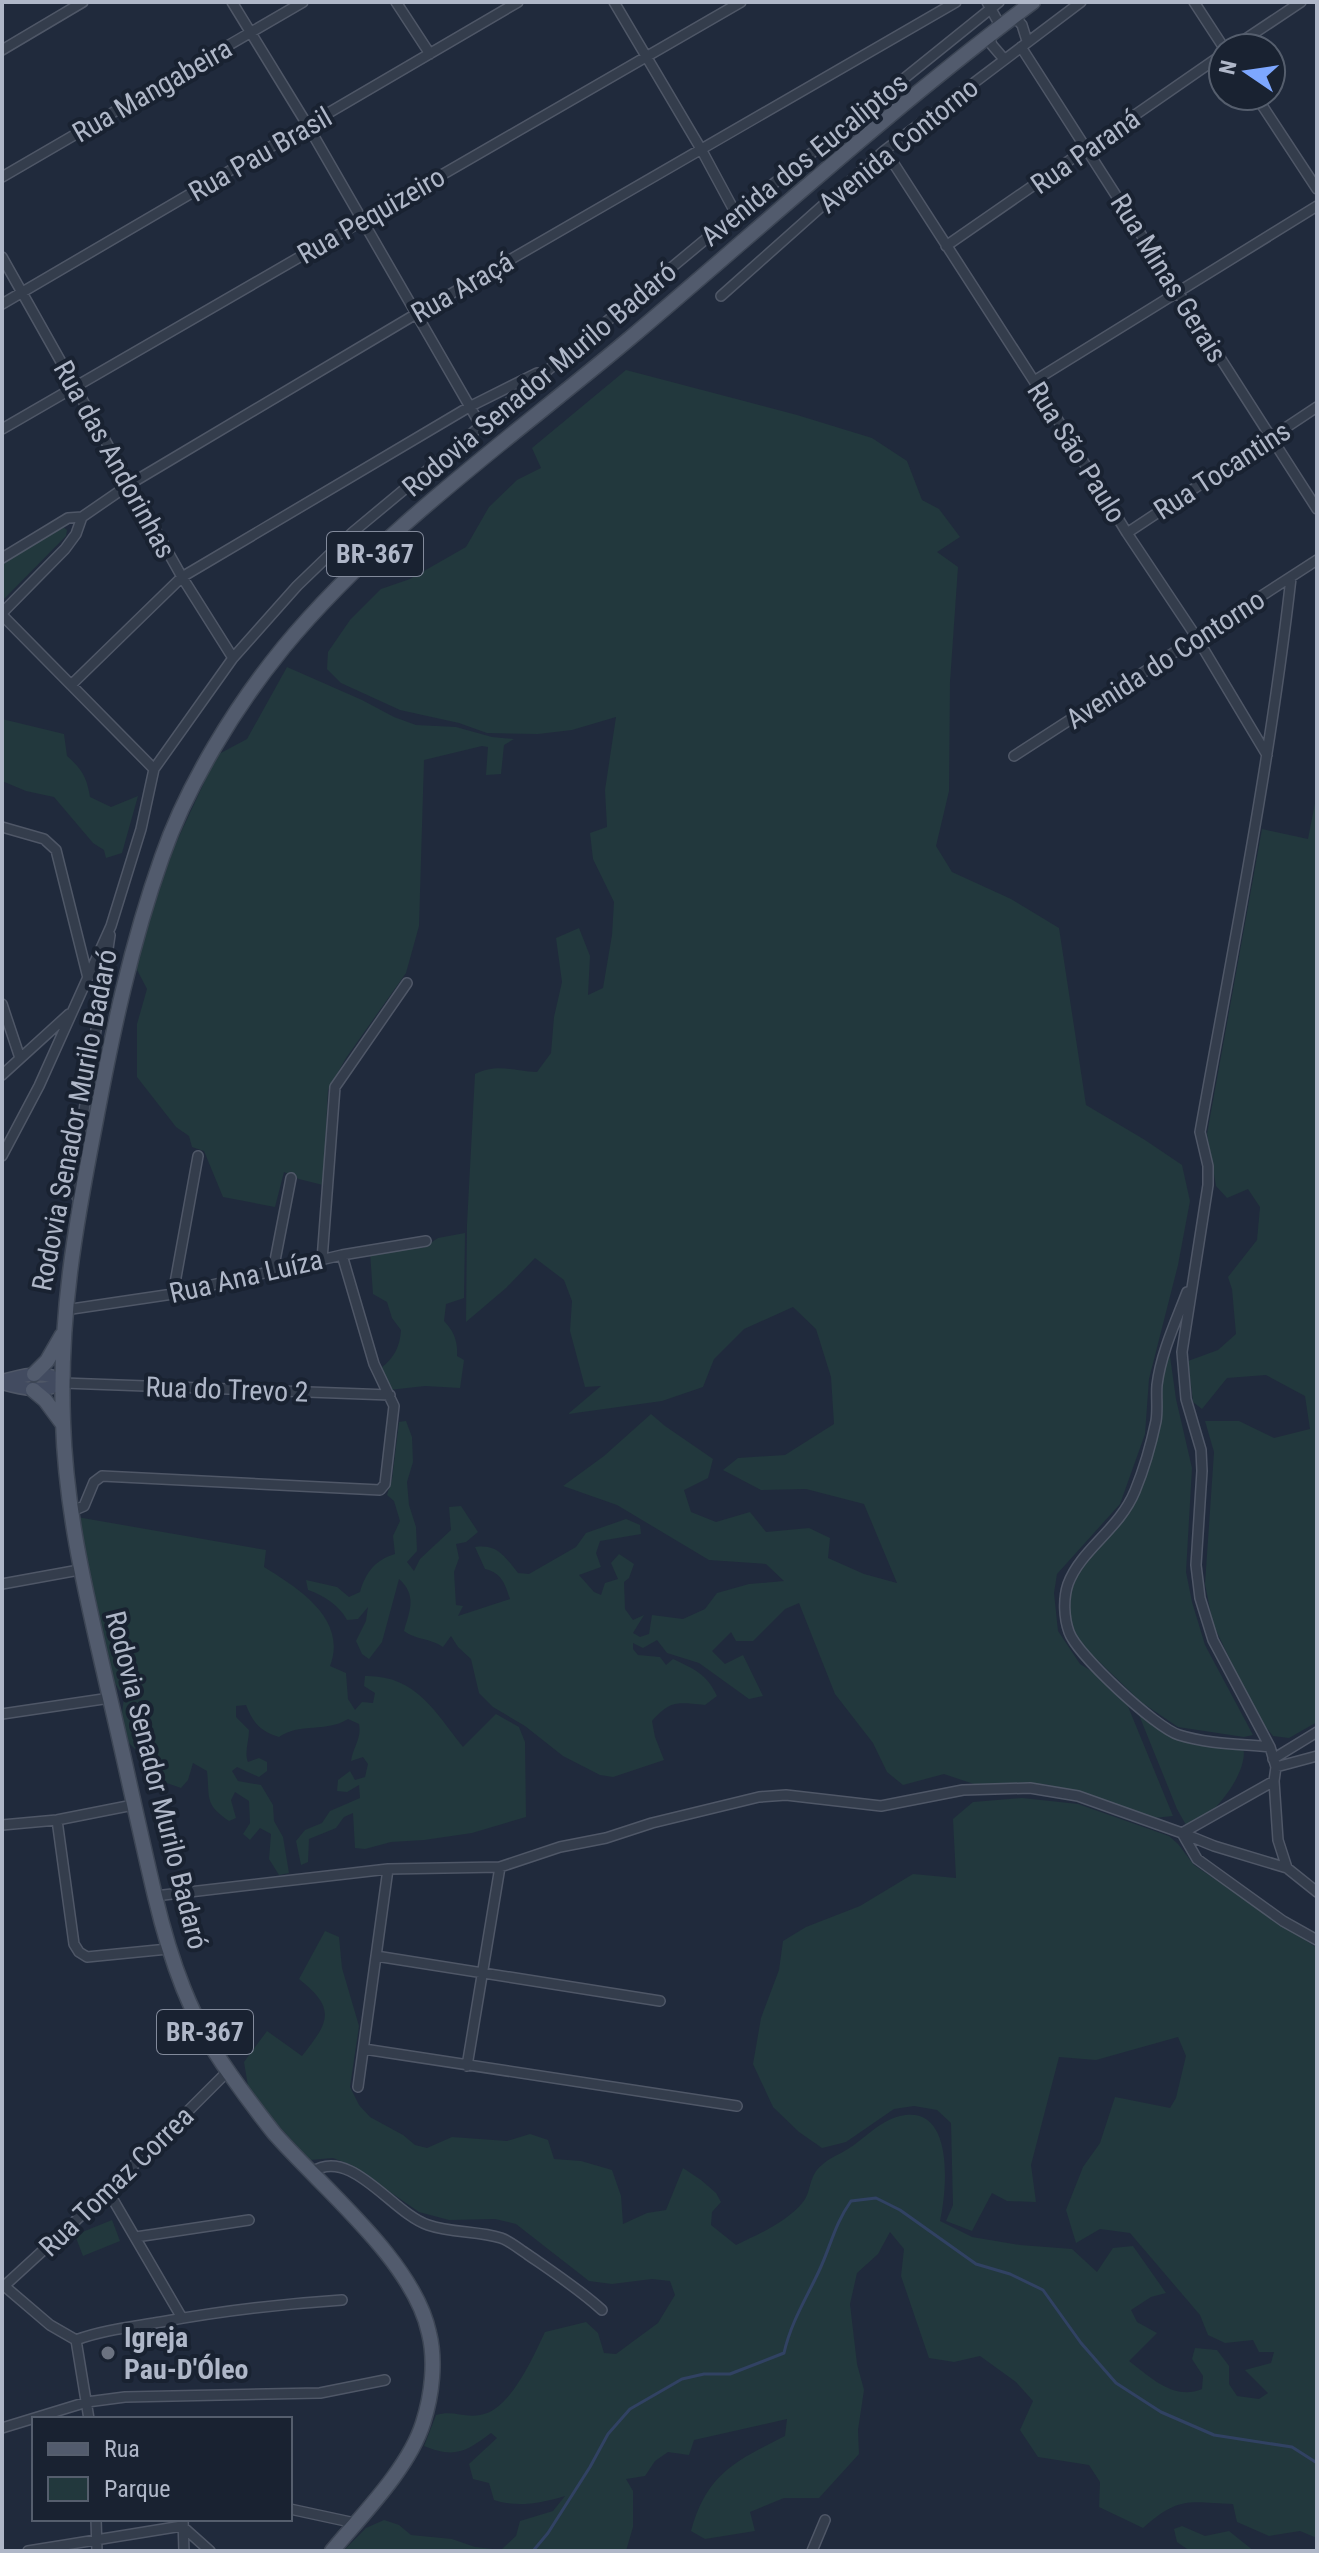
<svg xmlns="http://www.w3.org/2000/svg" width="1319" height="2553" font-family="'Roboto Condensed',sans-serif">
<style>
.green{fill:#22383d}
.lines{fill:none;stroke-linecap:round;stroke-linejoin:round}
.stream{stroke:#314263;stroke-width:3}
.street-casing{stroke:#4f5767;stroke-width:12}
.secondary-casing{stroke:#4f5767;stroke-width:15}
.primary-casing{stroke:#3d4655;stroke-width:17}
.street{stroke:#343d4c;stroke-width:9}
.secondary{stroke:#424b60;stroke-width:12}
.primary{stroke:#525b6d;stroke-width:14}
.worship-dot{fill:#6b7280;stroke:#192231;stroke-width:3}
.labels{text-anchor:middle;stroke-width:8;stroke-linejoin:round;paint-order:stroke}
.shield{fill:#192231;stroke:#828a9b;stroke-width:2}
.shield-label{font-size:26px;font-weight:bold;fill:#afb7c8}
.street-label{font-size:28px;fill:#afb7c8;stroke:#192231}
.poi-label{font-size:28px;font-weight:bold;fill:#afb7c8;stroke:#192231;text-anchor:start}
</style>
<rect width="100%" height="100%" fill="#202a3c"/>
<path class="green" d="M626 370 797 415 872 438 907 461 922 500 939 509 960 537 937 552 958 567 950 682 949 791 936 846 952 872 1011 899 1059 928 1086 1105 1145 1140 1182 1165 1190 1201 1178 1265 1149 1379 1145 1434 1120 1504 1057 1574 1054 1593 1058 1631 1080 1664 1103 1678 1127 1704 1173 1816 1154 1818 1085 1793 1044 1784H974L944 1774 903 1785 887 1772 873 1743 835 1694 799 1603 785 1609 753 1641H736L731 1632 712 1651 725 1664 743 1655 763 1696 749 1699 699 1663 667 1653 657 1640 643 1648 633 1643V1649L638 1655 660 1657 666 1665 673 1659C694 1669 707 1674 717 1696L705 1705C677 1703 672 1699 652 1721L655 1737 664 1760 613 1777 600 1775 563 1756 525 1726 493 1707 479 1693 471 1659 458 1647 451 1636 443 1647C430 1638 416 1640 404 1631 410 1610 417 1595 399 1579L382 1642 369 1659 362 1654 356 1641 366 1621 368 1607 358 1619 347 1620C339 1605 323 1595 308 1590L306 1580 337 1587 349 1597 360 1592C366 1572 375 1560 395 1554L393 1536 400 1521 394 1501 387 1495 392 1479 399 1422 406 1421 412 1437 413 1462 407 1482 409 1505 416 1527 417 1551 407 1562 414 1571 420 1559 451 1530 449 1507 461 1506 478 1532 466 1542 456 1544 459 1558 454 1572 456 1605 463 1606 458 1616 510 1599C505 1584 502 1573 485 1569L475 1547C498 1544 504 1556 518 1573L529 1574 576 1547 586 1533 626 1519 640 1525 641 1534 600 1541 596 1553 601 1567 579 1575 594 1592 601 1595 605 1583 618 1579 611 1563 619 1554 634 1564 629 1578 624 1582 625 1609 633 1620 644 1615 633 1633 640 1637 649 1634 652 1615 683 1619 705 1609 717 1593 749 1584 784 1581 766 1564 709 1560 617 1505 563 1486 604 1456 651 1414 665 1426 713 1459 708 1478 684 1490 691 1512 716 1522 750 1512 766 1532 809 1528 830 1538 828 1558 864 1574 897 1583 864 1504 806 1489 761 1490 723 1470 738 1458 785 1455 834 1424 831 1377 816 1329 793 1307 744 1329 714 1359 703 1387 662 1401 568 1414 601 1386 585 1387 570 1331 572 1301 564 1280 535 1258 506 1288 466 1322 467 1224 475 1074C498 1063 512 1071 537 1072L551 1053 554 1017 562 982 556 938 579 928 590 956 588 995 603 988 612 935 614 902 593 859 590 833 607 827 605 790 616 717 572 730 538 734 487 733 459 723 400 710 341 683 327 669 328 652 350 620 381 589 410 579 466 547 489 507 517 480 541 468 532 448Z
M62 526 67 530 66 536 2 601V562Z
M287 667 362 700 394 717 416 725 456 727 492 737 514 739 504 745 501 774 486 775 488 747 482 746 424 760 419 926 406 973 346 1058 328 1090 323 1185 299 1179 284 1172 275 1207 223 1197 204 1151 192 1147 189 1136 176 1127 137 1077V1024L147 989 134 964 174 847 217 755 247 739Z
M2 719 64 734 67 756C82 769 87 778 90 797L111 807 138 796 122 853 106 858 104 850 93 843 54 797 26 791 2 781Z
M1317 793V1722L1289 1738 1273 1736 1257 1716 1213 1624 1205 1584 1214 1452 1205 1421H1239L1274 1438 1310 1429 1305 1396 1266 1375 1227 1378 1202 1409 1193 1402 1188 1361 1218 1350 1236 1334 1232 1289 1228 1277 1257 1240 1260 1207 1248 1189 1227 1198 1216 1186 1207 1134 1262 829 1308 839Z
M465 1233 464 1298 446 1304 444 1321C454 1331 458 1342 457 1356L464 1360 460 1388 425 1386 389 1390 381 1368C394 1358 400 1347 401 1330L392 1318 387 1302 373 1294 370 1252 409 1245 423 1248 438 1238Z
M1169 1349 1176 1399 1192 1468 1186 1572 1192 1602 1205 1645 1253 1735 1244 1737 1178 1727 1141 1702 1084 1647 1073 1631 1067 1604 1080 1567 1113 1532 1138 1494Z
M77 1517 266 1550 264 1567C298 1588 348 1619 330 1666L346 1673 348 1699 355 1710 362 1702 373 1703 375 1693 364 1686 365 1676C416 1675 435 1712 463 1747L496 1714 519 1727 525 1742 526 1817 472 1833 424 1840 391 1842 365 1849 355 1848 353 1813 344 1817 336 1828 309 1839 308 1862 301 1865 296 1841 305 1830 322 1823 330 1811 360 1798 359 1785 347 1792 337 1791 338 1780 350 1771 355 1780 365 1777 368 1764 363 1757 351 1761C353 1747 362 1738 359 1724L348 1719C326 1733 301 1722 279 1737 260 1731 253 1723 246 1705L236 1706V1717L249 1730C249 1741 244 1753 248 1762L259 1758 267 1762V1771L259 1777 237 1767 232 1771 238 1781 261 1785 273 1805 274 1821 283 1837 289 1873 279 1875 269 1859 271 1834 260 1828 250 1840 243 1834 250 1823 249 1801 235 1792 231 1800 236 1818 229 1821C204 1804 210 1798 207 1771L193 1763 188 1780 181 1788 144 1775 139 1753 126 1740 121 1720 124 1698 110 1675Z
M1137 1710 1160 1728 1243 1746C1249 1769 1222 1804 1204 1818 1199 1821 1192 1823 1186 1825L1177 1809Z
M1022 1798 1078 1804 1169 1836 1178 1844 1194 1865 1317 1948V2538L1300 2531 1269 2536 1237 2522 1233 2504C1188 2502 1179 2496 1143 2528L1099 2507 1100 2482 1089 2465 1038 2457 1020 2430 1033 2401 1016 2382 980 2356 954 2362 929 2358 901 2276 904 2249 890 2232 878 2254 857 2273 850 2304 857 2364 864 2390 858 2430 859 2454 819 2498H784L750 2512 755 2531 705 2539 691 2531C707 2473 736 2461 785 2436L787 2419 694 2440 689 2455 668 2452 655 2461 645 2476 626 2479 633 2491V2527L626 2551H343L366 2528 384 2520 399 2525 411 2535 452 2539 475 2547 501 2550 516 2536 520 2521 553 2511 565 2496C541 2503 518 2508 494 2500L489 2483 473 2479 469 2464 497 2438 491 2433C467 2451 455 2459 424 2446L436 2415C453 2410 463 2418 480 2415 510 2411 533 2357 545 2332L586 2322 598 2333 604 2353 616 2354 658 2323 675 2295 670 2281 652 2279 612 2284 589 2281 516 2224 495 2219 449 2220 419 2212 351 2165 333 2158 310 2160 266 2112 248 2086 244 2062 267 2031 302 2056C329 2022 337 2009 299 1979L325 1931 339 1937 342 1968 359 2026 350 2087 359 2105 370 2117 403 2135 415 2145 427 2148 452 2137 507 2141 530 2134 548 2140 554 2159 581 2161 612 2170 621 2196 623 2224 647 2213 666 2210 683 2168 701 2180 716 2193 721 2202 712 2212 711 2225 736 2245C759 2234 787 2222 803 2202 812 2191 808 2176 822 2165 829 2158 840 2154 848 2149 864 2139 881 2120 900 2116 955 2103 947 2190 940 2221L972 2237 1020 2245 1072 2249 1097 2272 1113 2248 1133 2246 1166 2293 1151 2297 1131 2310 1137 2322 1157 2333 1129 2361C1150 2377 1174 2401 1202 2389L1203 2376 1192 2359 1195 2348 1217 2350 1229 2366V2384L1237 2396 1259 2399 1268 2393 1245 2370 1271 2363 1274 2352H1259L1253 2340 1225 2343 1208 2335 1200 2315 1130 2233 1100 2229 1076 2243 1066 2210 1083 2167 1100 2143 1115 2097 1170 2108 1176 2098 1186 2056 1178 2037 1096 2060 1059 2057 1031 2165 1036 2202 1007 2201 992 2193 972 2231 946 2221 953 2205 951 2123 937 2110 914 2106 894 2109 846 2142 822 2148 799 2132 773 2107 753 2064 761 2018 779 1970 783 1941 806 1927 860 1906 913 1874 956 1878 953 1819 973 1802Z
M112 2220 120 2241 83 2256 75 2235Z
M1182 2526 1205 2536 1229 2531 1254 2551H1190L1177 2542 1174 2529Z"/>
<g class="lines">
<path class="stream" d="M533 2551 548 2533 590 2467 608 2434 630 2409 682 2379 704 2374H730L784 2353C791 2322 806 2299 819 2271 831 2246 834 2225 851 2201L876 2198 900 2210 976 2264 1010 2274 1043 2290 1081 2343 1116 2383 1161 2412 1214 2435 1292 2447 1317 2463"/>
<defs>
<path id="street" d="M232 2 308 126 481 426
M396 2 430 54
M614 2 701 149 736 214
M987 2 1001 27
M1194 2 1224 48
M1014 16 1022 25 1027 41
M989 36 992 45 1004 59
M1021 47 1317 509
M1232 48 1301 2
M2 50 83 2
M1256 96 1317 189
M885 150 1034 381 1127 533 1197 638 1267 755
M2 177 303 2
M946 246 1223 54
M2 257 182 577 233 658
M721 296 885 150 1081 2
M2 304 518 2
M1034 381 1317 206
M2 429 741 2
M1127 533 1317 407
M2 558 68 518 82 517
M1291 578C1270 764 1233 948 1200 1132L1208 1166V1185L1182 1352 1186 1399 1201 1450 1202 1471 1196 1565 1200 1598 1213 1640 1270 1747 1276 1767 1274 1781 1278 1840 1287 1868 1317 1892
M2 613 65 549 76 534 82 517 130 484 416 314 956 2
M2 615 154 769
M71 685 182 577 469 407 537 373
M1014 756 1317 560
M2 827 44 839 56 850 88 978
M2 1004 20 1058
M2 1075 69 1014
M2 1156 39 1086 111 926 141 829 154 769 233 658 297 586 353 532 736 214 999 2
M77 1197 79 1145 110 935
M322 1260 335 1087 407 983
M273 1271 291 1178
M1187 1292C1176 1321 1161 1353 1157 1385 1156 1397 1158 1409 1156 1421 1151 1445 1144 1469 1135 1491 1119 1530 1081 1549 1068 1584 1063 1599 1064 1618 1069 1632 1077 1655 1156 1728 1179 1735 1208 1744 1240 1744 1270 1747
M173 1294 198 1156
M65 1310 173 1294 342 1255 426 1241
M63 1383 390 1395
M70 1512 84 1506 94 1482 102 1476 380 1490 385 1484 394 1406 374 1364 342 1255
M2 1584 79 1570
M2 1714 110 1698
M1273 1759 1317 1732
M1276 1767 1317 1756
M57 1820 74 1944 79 1952 87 1957 168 1949
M2 1825 57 1820 133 1805
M1182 1833 1197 1859 1283 1921 1317 1940
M1182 1833 1214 1846 1287 1868
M155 1896 388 1869 500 1867 560 1847 606 1838 652 1823 759 1797 786 1795 881 1806 963 1790 1030 1788 1078 1796 1182 1833 1274 1781
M376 1956 660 2001
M364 2049 737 2106
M467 2066 500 1867
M358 2087 388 1869
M312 2172C351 2146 392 2213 428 2225 451 2233 478 2231 501 2238 510 2241 519 2249 527 2254 553 2272 579 2289 602 2310
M108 2191 182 2318
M136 2237 249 2220
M2 2284 50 2325 76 2340
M2 2288 108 2191 228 2071
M76 2340C103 2330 132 2327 161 2322 221 2311 281 2304 342 2300
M76 2340 89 2419
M2 2428 87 2402 125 2397 320 2393 385 2380
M290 2509 355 2523
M96 2519 97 2551
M183 2519 184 2551
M28 2551 182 2526 210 2551
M812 2551 825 2520"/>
<path id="secondary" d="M2 1381C23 1376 45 1368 63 1383
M2 1383C24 1389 42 1393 63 1383"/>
<path id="primary" d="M34 1374 47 1361 62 1335
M33 1390 45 1400 62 1423
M332 2551C362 2515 409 2468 423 2423 432 2395 436 2361 429 2333 414 2261 321 2187 274 2133 259 2114 244 2094 230 2074 191 2021 170 1959 155 1896 139 1829 125 1761 109 1694 88 1602 66 1517 63 1422 59 1317 75 1227 95 1125 112 1034 131 944 162 857 187 785 235 707 283 648 381 529 518 433 635 334 767 222 895 105 1033 2"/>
</defs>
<use href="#street" class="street-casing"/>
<use href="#secondary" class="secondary-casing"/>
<use href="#primary" class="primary-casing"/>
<use href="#street" class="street"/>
<use href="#secondary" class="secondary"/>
<use href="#primary" class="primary"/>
</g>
<circle class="worship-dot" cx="108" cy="2353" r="8"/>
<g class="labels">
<g class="shield">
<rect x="327" y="532" width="96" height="44" rx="6"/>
<rect x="157" y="2010" width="96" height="44" rx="6"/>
</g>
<g class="shield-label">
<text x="375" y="563">BR-367</text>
<text x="205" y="2041">BR-367</text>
</g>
<g class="street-label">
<text transform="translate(152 90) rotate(-30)" y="10">Rua Mangabeira</text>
<text transform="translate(898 145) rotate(-39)" y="10">Avenida Contorno</text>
<text transform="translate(1085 151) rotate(-35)" y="10">Rua Paraná</text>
<text transform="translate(260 154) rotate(-30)" y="10">Rua Pau Brasil</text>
<text transform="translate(804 159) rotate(-39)" y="10">Avenida dos Eucaliptos</text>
<text transform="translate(371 215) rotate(-30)" y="10">Rua Pequizeiro</text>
<text transform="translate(1169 278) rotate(58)" y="10">Rua Minas Gerais</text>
<text transform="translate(462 287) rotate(-30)" y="10">Rua Araçá</text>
<text transform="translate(539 379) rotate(-40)" y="10">Rodovia Senador Murilo Badaró</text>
<text transform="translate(1077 452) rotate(58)" y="10">Rua São Paulo</text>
<text transform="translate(115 459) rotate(61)" y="10">Rua das Andorinhas</text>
<text transform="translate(1222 470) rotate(-33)" y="10">Rua Tocantins</text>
<text transform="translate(1165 659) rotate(-33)" y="10">Avenida do Contorno</text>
<text transform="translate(74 1120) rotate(-79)" y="10">Rodovia Senador Murilo Badaró</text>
<text transform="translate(246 1276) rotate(-13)" y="10">Rua Ana Luíza</text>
<text transform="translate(227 1389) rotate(2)" y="10">Rua do Trevo 2</text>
<text transform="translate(157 1780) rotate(76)" y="10">Rodovia Senador Murilo Badaró</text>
<text transform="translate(116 2181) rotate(-44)" y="10">Rua Tomaz Correa</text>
</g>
<g class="poi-label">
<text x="124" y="2347">Igreja<tspan x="124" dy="32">Pau-D'Óleo</tspan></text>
</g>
</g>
<rect width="1319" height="2553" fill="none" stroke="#afb7c8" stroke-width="8"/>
<rect x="32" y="2417" width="260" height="104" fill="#192231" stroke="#555e6d" stroke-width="2"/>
<rect x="48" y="2443" width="40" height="12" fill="#525b6d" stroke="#555e6d" stroke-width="2"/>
<text x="104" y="2457" font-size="24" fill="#afb7c8">Rua</text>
<rect x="48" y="2477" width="40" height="24" fill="#22383d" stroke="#555e6d" stroke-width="2"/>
<text x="104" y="2497" font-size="24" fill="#afb7c8">Parque</text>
<g transform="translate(1247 72) rotate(283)"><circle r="38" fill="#192231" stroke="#555e6d" stroke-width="2"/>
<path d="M0-6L14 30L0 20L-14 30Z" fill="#7da7ff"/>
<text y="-12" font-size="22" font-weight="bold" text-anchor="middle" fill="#afb7c8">N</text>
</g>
</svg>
